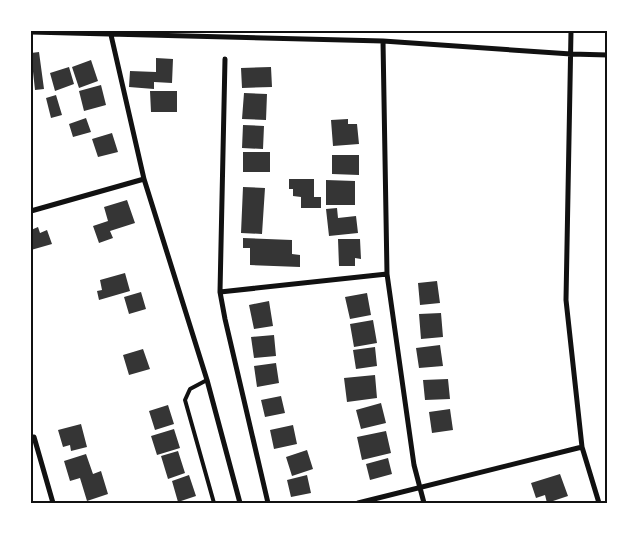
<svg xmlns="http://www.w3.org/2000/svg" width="639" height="534" font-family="Lato,sans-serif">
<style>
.building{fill:#353535}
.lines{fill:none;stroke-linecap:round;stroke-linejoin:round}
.service{stroke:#111;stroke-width:4}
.minor{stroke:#111;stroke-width:5}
.neatline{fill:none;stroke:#111;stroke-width:2}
</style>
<rect width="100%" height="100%" fill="#fff"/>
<path class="building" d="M39 52 44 89 35 90 31 53Z
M156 58 173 59 172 83 154 82V89L129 87 130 71 156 72Z
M91 60 98 81 79 88 72 67Z
M69 67 74 84 55 91 50 73Z
M271 67 272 87 242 88 241 68Z
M101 85 106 105 84 111 79 91Z
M150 91H177V112H151Z
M244 93 267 94 266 120 242 119Z
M56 95 62 115 51 118 46 98Z
M86 118 91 132 73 137 69 124Z
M348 119V124H357L359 144 333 146 331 120Z
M243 125 264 126 263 149 242 148Z
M112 133 118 152 98 157 92 139Z
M243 152H270V172H243Z
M332 155H359V175L332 174Z
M289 179H314V197H321V208H301V197L293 196V189H289Z
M326 180 355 181V205H326Z
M243 187 265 188 262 234 241 233Z
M127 200 135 223 110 231 113 238 99 243 93 226 108 221 104 207Z
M337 208 338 218 356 216 358 233 329 236 326 209Z
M38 227 40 233 47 230 52 244 31 250V230Z
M243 238 292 240V254L300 255V267L250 265V248H243Z
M338 239H360L361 259 355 258V266H339Z
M125 273 130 291 99 300 97 291 102 290 100 280Z
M437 281 440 303 420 305 418 283Z
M141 292 146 309 129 314 124 297Z
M367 293 371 315 350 319 345 297Z
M269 301 273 326 254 329 249 305Z
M441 313 443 337 421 339 419 314Z
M373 320 377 343 354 347 350 324Z
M274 335 276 356 254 358 251 337Z
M440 345 443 366 419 368 416 348Z
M375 347 377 366 356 369 353 350Z
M143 349 150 369 129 375 123 355Z
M276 363 279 383 257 387 254 366Z
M375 375 377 398 347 402 344 378Z
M448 379 450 399 425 400 423 380Z
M281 396 285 413 265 417 261 400Z
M381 403 386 423 361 429 356 410Z
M168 405 174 424 155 430 149 411Z
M450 409 453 430 432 433 429 412Z
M81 424 87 447 71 451 70 445 63 447 58 430Z
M293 425 297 444 274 449 270 430Z
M174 429 180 448 157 455 151 436Z
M386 431 391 453 362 460 357 437Z
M307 450 313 469 292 476 286 457Z
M178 451 185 473 168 479 161 456Z
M86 454 93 474 101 471 108 494 87 501 80 478 70 481 64 461Z
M388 458 392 474 370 480 366 464Z
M560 474 568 496 547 503 545 495 536 498 531 483Z
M189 475 196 496 178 502 172 481Z
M307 475 311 493 291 497 287 480Z"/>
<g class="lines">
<path class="service" d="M207 380 190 389 185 400 214 503"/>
<path class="minor" d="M571 31 566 300 582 447 599 503
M31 32 383 41 571 54 608 55
M111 35 144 179 207 380 240 503
M383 41 387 274 414 465 424 503
M225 59 220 292 225 319 268 503
M31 211 144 179
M220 292 387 274
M34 437 53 503
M358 503 582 447"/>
</g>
<rect width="639" height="534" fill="none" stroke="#ffffff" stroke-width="65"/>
<rect x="32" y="32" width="574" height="470" class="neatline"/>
</svg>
